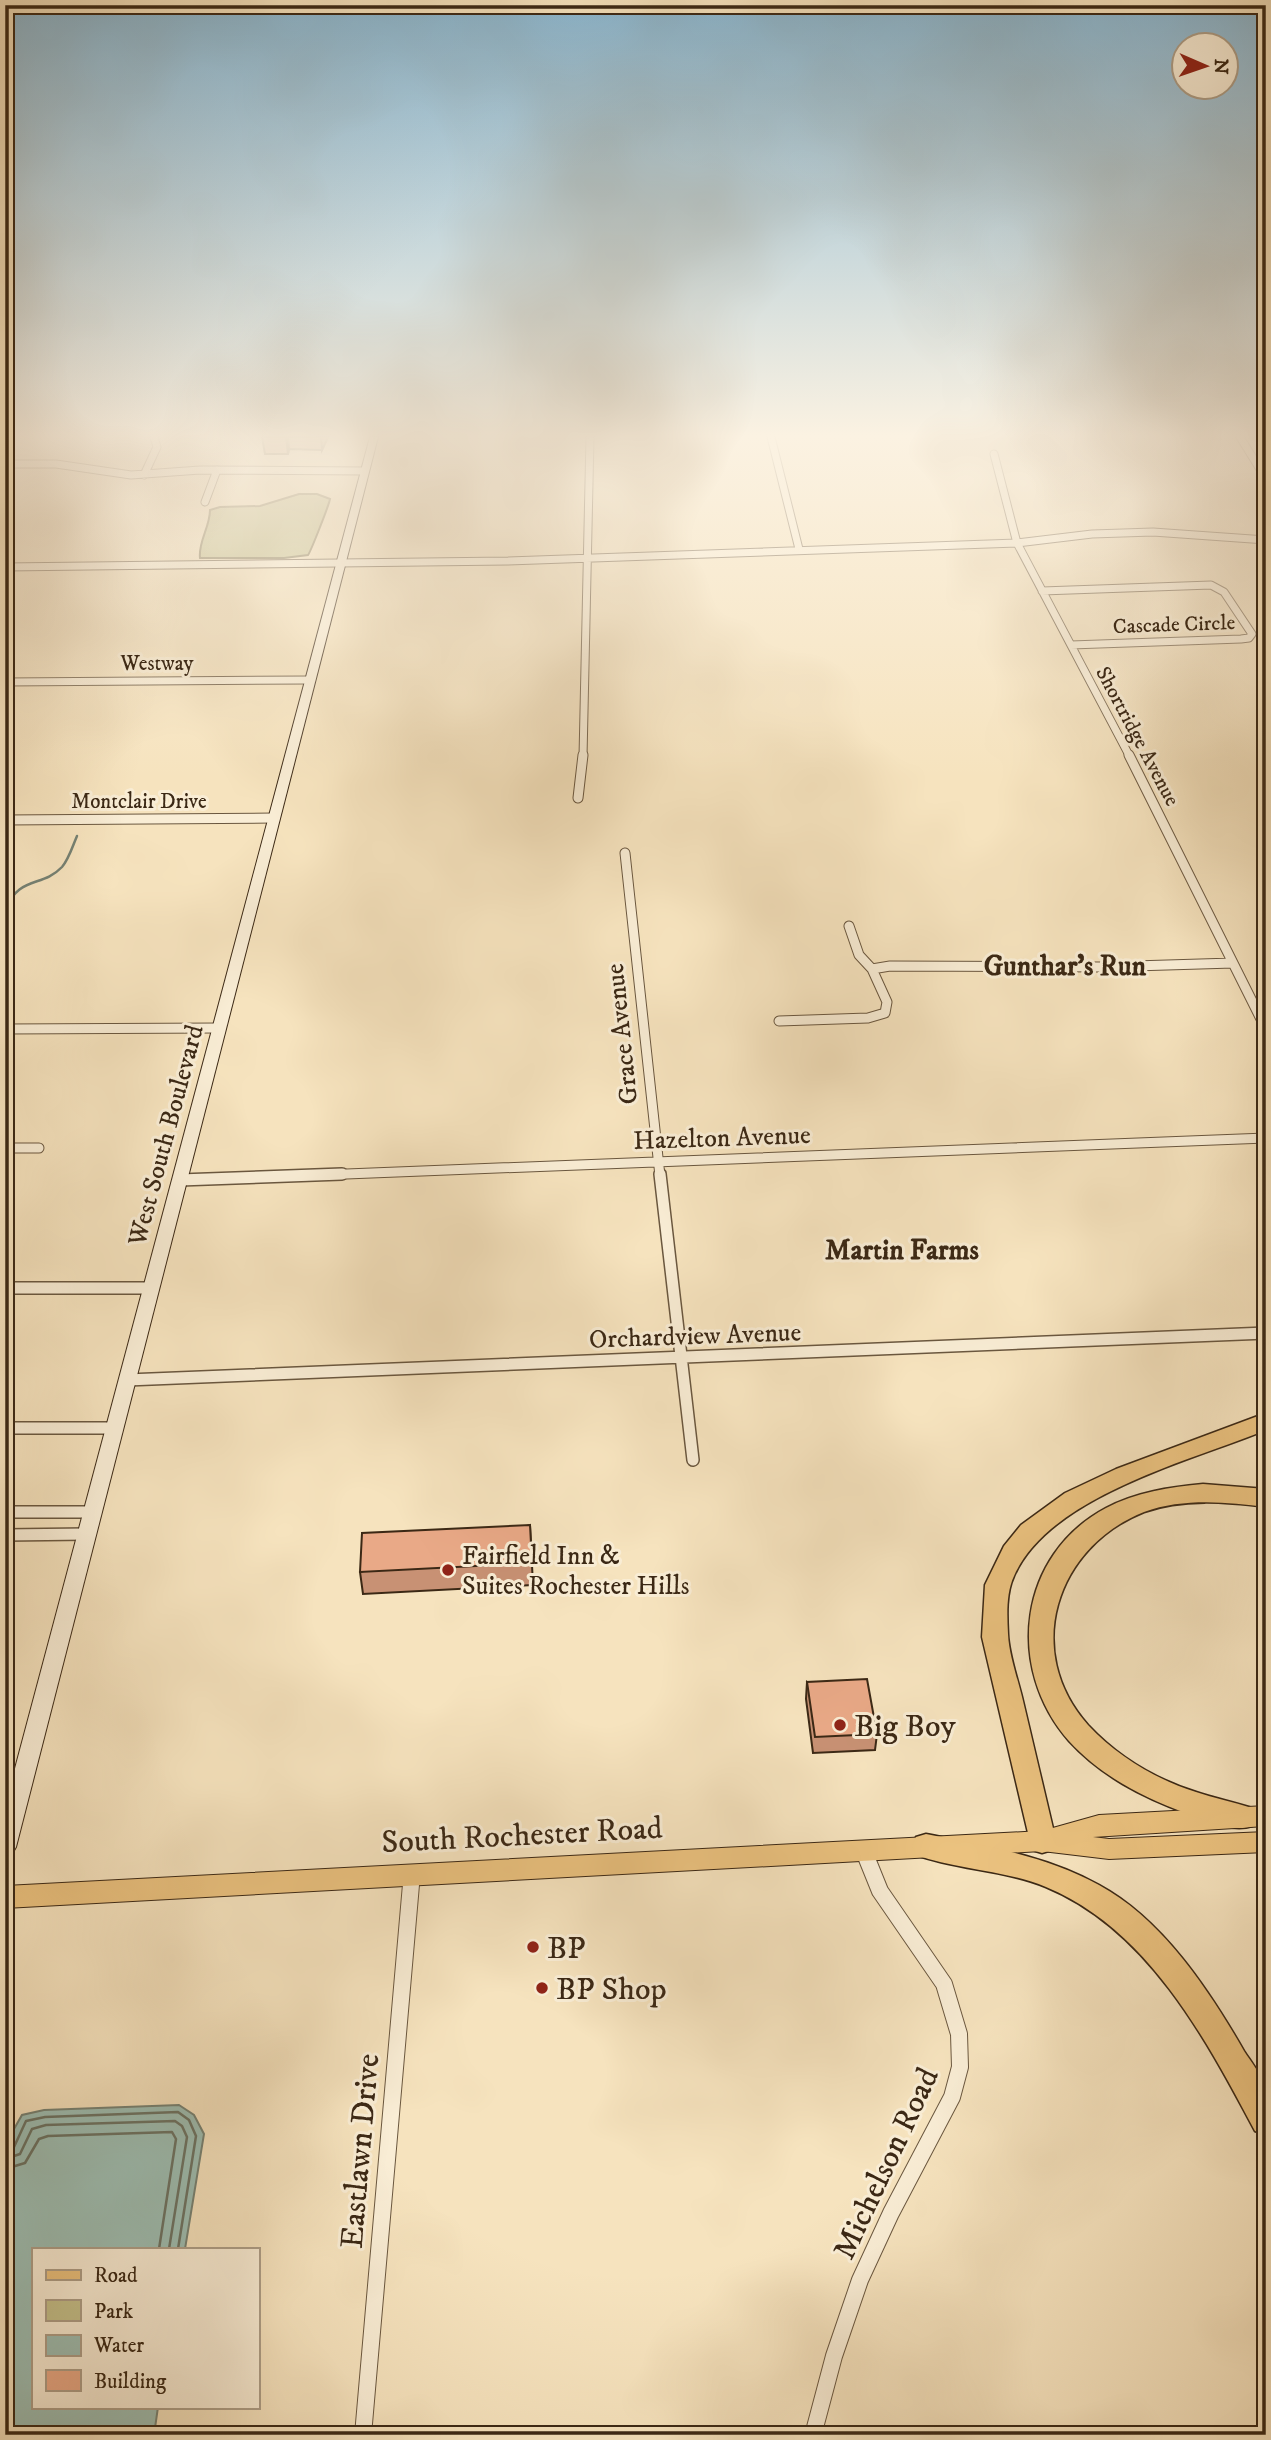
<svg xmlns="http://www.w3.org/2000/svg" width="1271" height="2440" font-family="'IM FELL DW Pica',serif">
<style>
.green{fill:#c4c18c;stroke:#807450;stroke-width:2}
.water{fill:#9dbeb3;stroke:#768274;stroke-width:2}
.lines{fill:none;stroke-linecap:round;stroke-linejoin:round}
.shore{stroke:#6c7364;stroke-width:2.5}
.stream{stroke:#768274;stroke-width:2.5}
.street-far3-casing{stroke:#6a573f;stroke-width:9}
.street-far2-casing{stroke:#6a573f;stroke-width:11}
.street-far1-casing{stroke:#6a573f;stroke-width:14}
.street-casing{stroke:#6a573f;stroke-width:18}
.secondary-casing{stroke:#3b2815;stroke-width:2}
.primary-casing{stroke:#3b2815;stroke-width:2}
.highway-casing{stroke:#3b2815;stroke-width:3}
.street-far3{stroke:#f9edd5;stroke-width:7}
.street-far2{stroke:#f9edd5;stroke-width:9}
.street-far1{stroke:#f9edd5;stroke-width:11}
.street{stroke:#f9edd5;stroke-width:16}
.secondary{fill:#f9edd5;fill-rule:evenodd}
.primary{fill:#ebc27f;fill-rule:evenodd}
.highway{fill:#ebc27f;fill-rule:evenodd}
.wall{fill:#c89174;stroke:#3b2815;stroke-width:2}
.shaded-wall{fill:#a3765e;stroke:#3b2815;stroke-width:2}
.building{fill:#e9a987;stroke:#3b2815;stroke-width:2}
.poi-dot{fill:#8f2418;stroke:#f9edd5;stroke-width:2.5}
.labels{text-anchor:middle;stroke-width:6;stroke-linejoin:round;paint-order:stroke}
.far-street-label{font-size:21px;fill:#3b2815;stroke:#f9edd5}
.street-label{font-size:26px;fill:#3b2815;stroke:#f9edd5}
.poi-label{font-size:26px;fill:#3b2815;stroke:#f9edd5;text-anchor:start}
.neighbourhood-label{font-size:28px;font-weight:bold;fill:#3b2815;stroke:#f9edd5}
.near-poi-label{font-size:32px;fill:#3b2815;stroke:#f9edd5;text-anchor:start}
.near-street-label{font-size:32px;fill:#3b2815;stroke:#f9edd5}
</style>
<rect width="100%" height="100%" fill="#f6e3be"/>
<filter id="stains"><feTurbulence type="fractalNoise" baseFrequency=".00286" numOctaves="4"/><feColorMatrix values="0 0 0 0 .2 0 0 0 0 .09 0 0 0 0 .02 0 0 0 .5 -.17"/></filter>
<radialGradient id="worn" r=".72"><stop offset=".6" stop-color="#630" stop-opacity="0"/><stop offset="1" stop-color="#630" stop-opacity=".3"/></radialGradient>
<path class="green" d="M299 494H317L330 499C329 505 311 551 308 555L284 558H200C198 542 210 527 210 510L220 507 260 506Z"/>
<path class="water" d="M179 2105 194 2115 204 2134 185 2249H33V2407H158L154 2435H5V2156L10 2136 22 2115 44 2110Z"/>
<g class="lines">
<path class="shore" d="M5 2150 14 2147 26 2121 45 2117 178 2112 189 2120 196 2136 178 2249
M5 2159 20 2154 32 2129 46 2125 175 2121 182 2126 187 2137 169 2249
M5 2169 25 2163 39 2139 48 2136 172 2132 176 2139 159 2249"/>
<path class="stream" d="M5 910C19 875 42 888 62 867 69 859 73 845 77 836"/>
<defs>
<path id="street-far3" d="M771 437 799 549
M1240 437 1266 479
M994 454 1017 543 1130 757
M5 464H56L131 475 200 470 365 471
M144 475 157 447 154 437
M205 502 217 470
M5 567 508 561 1017 543 1092 534 1153 532 1266 540
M1042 591 1211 585 1224 592 1252 634 1249 638 1241 639 1071 645
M5 682 309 680
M583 757 590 437"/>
<path id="street-far2" d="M1129 755 1266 1029
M578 798 583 755
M5 820 273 818
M625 853 660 1176
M849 926 859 955 872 969
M779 1021 868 1018 885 1013 887 1002 872 969 890 966 1101 967 1233 963
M5 1029 219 1028
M5 1148H39
M296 1176 1266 1138"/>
<path id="street-far1" d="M660 1174 693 1460
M180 1180 342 1174
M5 1288H150
M127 1380 1266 1333
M5 1428H115
M5 1512H93
M5 1535 87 1534"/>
<path id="street" d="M363 2435 412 1873
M813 2435 834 2356 860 2280 891 2213 952 2097 960 2067 959 2034 944 1984 880 1891 863 1849"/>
<path id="secondary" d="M370 437H378L16 1847 12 1854 5 1856V1806Z"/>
<path id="primary" d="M1266 1806V1826L1093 1837 1109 1839 1266 1832V1852L1109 1859 1042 1851 5 1908V1886L1042 1831 1099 1815Z"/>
<path id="highway" d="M1266 1413V1430C1190 1461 1049 1496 1014 1576 1006 1593 1007 1615 1008 1634 1009 1656 1018 1679 1023 1701 1034 1748 1045 1794 1056 1841L1052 1850 1042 1853 1032 1850 982 1637 985 1585 1004 1546 1021 1525 1065 1493 1116 1469Z
M1203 1484 1266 1489V1507C1226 1502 1183 1498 1144 1512 1056 1547 1022 1651 1088 1725 1117 1756 1155 1779 1196 1792 1214 1798 1233 1802 1252 1808L1256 1817 1252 1826C1232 1833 1205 1820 1186 1813 1142 1797 1101 1776 1069 1741 1005 1668 1018 1555 1106 1508 1136 1492 1170 1487 1203 1484Z
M926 1834C985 1846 1045 1855 1099 1885 1162 1919 1209 1990 1244 2051 1251 2062 1262 2075 1265 2088 1269 2101 1266 2121 1266 2135L1255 2131C1206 2039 1148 1929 1046 1887 1005 1870 958 1870 916 1855L912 1846 916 1837Z"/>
</defs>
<use href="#street-far3" class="street-far3-casing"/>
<use href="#street-far2" class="street-far2-casing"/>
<use href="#street-far1" class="street-far1-casing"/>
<use href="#street" class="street-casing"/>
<use href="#secondary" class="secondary-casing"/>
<use href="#primary" class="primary-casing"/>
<use href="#highway" class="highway-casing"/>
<use href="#street-far3" class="street-far3"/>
<use href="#street-far2" class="street-far2"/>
<use href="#street-far1" class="street-far1"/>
<use href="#street" class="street"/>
<use href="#secondary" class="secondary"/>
<use href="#primary" class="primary"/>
<use href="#highway" class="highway"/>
</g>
<path class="wall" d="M262 437H328L322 450 289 449 288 454H265Z
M530 1525 533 1585 363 1594 360 1572Z
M807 1682 877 1734 875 1750 813 1753 806 1699Z"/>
<path class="shaded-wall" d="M286 437H288L289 449 288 454Z
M321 437H328L322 450Z"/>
<path class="building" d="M530 1525 532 1563 360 1572 362 1533Z
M867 1679 877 1734 815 1737 807 1682Z"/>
<linearGradient id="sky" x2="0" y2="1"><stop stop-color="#8ab8d3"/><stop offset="0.56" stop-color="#fbf2e2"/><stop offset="1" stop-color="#fbf2e2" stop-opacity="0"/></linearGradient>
<rect width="1271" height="778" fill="url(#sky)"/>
<g class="poi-dot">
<circle cx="448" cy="1570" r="7"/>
<circle cx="840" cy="1725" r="7"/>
<circle cx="533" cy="1947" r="7"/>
<circle cx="542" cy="1988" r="7"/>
</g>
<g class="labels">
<g class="far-street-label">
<text transform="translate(1174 624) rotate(-2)" y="7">Cascade Circle</text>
<text x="157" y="670">Westway</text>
<text transform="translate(1138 736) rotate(62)" y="7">Shortridge Avenue</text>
<text x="139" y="808">Montclair Drive</text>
</g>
<g class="street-label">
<text transform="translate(621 1034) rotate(-96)" y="9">Grace Avenue</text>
<text transform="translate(165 1135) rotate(-75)" y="9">West South Boulevard</text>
<text transform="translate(722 1137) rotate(-2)" y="9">Hazelton Avenue</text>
<text transform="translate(695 1335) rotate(-2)" y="9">Orchardview Avenue</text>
</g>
<g class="poi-label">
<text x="462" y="1564">Fairfield Inn &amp;<tspan x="462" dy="30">Suites Rochester Hills</tspan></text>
</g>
<g class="neighbourhood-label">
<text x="1065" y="975">Gunthar's Run</text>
<text x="902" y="1259">Martin Farms</text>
</g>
<g class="near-poi-label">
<text x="854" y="1736">Big Boy</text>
<text x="547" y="1958">BP</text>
<text x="556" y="1999">BP Shop</text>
</g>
<g class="near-street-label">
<text transform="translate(522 1834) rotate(-3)" y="11">South Rochester Road</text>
<text transform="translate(359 2151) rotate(-85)" y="11">Eastlawn Drive</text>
<text transform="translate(885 2163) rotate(-65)" y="11">Michelson Road</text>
</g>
</g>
<rect width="1271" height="2440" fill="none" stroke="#f6e3be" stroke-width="28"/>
<rect x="7" y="7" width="1257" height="2426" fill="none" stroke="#3b2815" stroke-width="3.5"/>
<rect x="14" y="14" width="1243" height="2412" fill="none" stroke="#3b2815" stroke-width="2"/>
<rect x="32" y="2248" width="228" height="161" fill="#f9edd5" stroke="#ad9e88" stroke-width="2"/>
<rect x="46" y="2270" width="35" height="10" fill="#ebc27f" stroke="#ad9e88" stroke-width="2"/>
<text x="94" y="2282" font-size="21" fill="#3b2815">Road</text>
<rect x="46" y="2300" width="35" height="21" fill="#c4c18c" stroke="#ad9e88" stroke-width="2"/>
<text x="94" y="2318" font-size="21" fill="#3b2815">Park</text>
<rect x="46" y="2335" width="35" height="21" fill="#9dbeb3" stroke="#ad9e88" stroke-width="2"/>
<text x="94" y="2352" font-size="21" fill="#3b2815">Water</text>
<rect x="46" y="2370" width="35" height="21" fill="#e9a987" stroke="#ad9e88" stroke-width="2"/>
<text x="94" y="2388" font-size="21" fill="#3b2815">Building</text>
<g transform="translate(1205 66) rotate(92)"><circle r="33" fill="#f9edd5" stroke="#ad9e88" stroke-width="2"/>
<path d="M0-5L12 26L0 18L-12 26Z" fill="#8f2418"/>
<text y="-10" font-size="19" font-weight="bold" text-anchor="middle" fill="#3b2815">N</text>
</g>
<rect width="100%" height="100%" filter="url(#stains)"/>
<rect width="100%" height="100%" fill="url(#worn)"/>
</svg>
